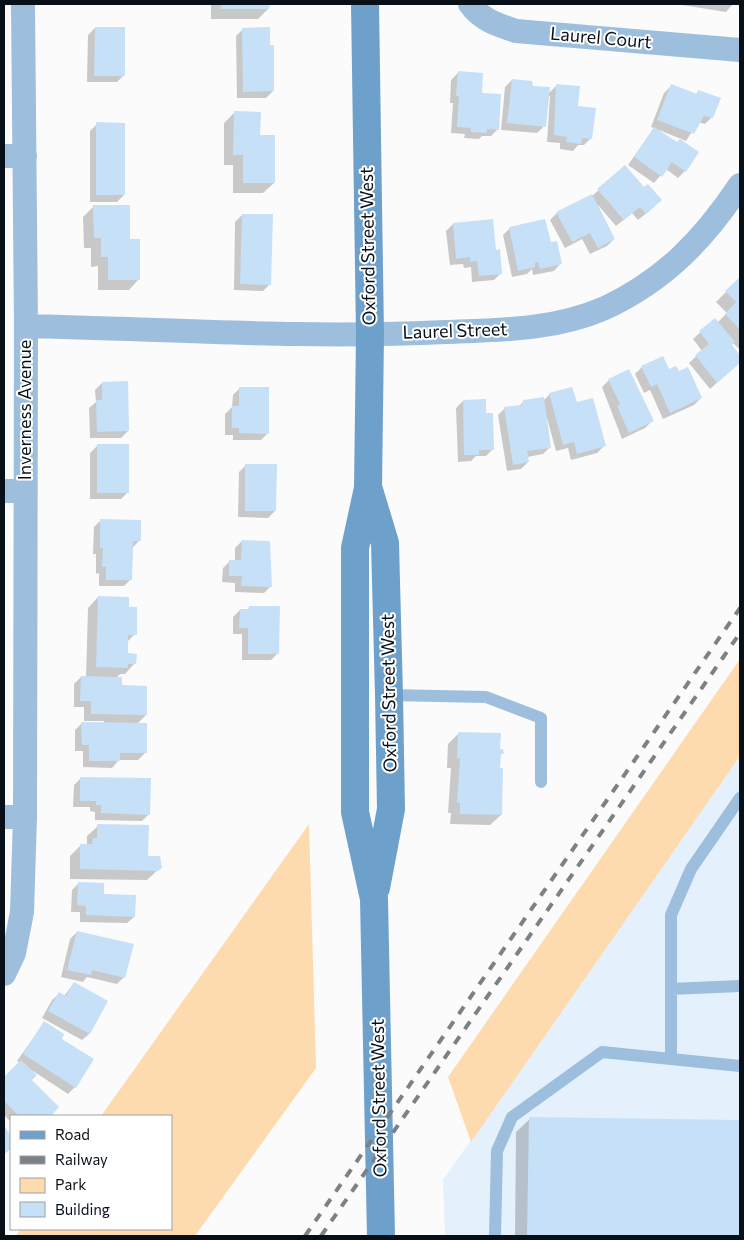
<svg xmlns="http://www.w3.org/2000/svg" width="744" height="1240" font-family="Commissioner,sans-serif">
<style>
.built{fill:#e4f1fd}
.green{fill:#fedbae}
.shadow{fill:#0003}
.building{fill:#c5e0f7}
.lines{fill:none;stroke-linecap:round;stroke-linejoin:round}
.lane{stroke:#9dbfdd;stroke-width:12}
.street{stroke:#9dbfdd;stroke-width:24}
.secondary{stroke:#6da1cc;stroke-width:28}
.rail{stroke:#7c8185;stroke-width:4;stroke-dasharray:9 9;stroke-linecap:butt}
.labels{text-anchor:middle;stroke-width:4;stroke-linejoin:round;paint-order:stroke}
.street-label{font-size:18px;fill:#071018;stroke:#fff}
</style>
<rect width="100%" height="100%" fill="#fbfbfb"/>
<path class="built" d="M740 755V1236H445L443 1180Z"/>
<path class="green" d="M740 659V756L471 1142 448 1077Z
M309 824 316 1068 195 1236H16L21 1229H171V1116H101Z"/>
<path class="shadow" d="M211 4H268V9L258 19H211Z
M676 4H733L726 12Z
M95 28 124 75 117 82H87L88 35Z
M243 29 273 91 266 98H237L236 36Z
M458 73 481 94 498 129 491 136H482L479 139 464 138 465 134 451 133 453 103H450L451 80Z
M512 80 548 94 557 85 576 107 591 138 584 145H578L573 151 560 149V143L547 142 550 96H548L544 126 537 133 501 130 505 87Z
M671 86 695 95 699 91 712 117 705 124 698 122 686 141 659 130 685 171 678 178 666 169 654 183 628 165 654 128 651 127 664 93Z
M234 113 259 136 274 183 263 193H233V165H224V123Z
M97 124 124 195 117 202H90V131Z
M625 167 654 207 638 220 632 213 616 226 597 204 614 239 607 246 590 254 582 239 565 248 550 220 557 213 592 196Z
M94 206 128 240 139 279 129 290H98V266L91 267V248H84L83 217Z
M242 215 270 284 263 291 234 290 235 222Z
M453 224 495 251 501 273 494 280 472 282 471 267 464 268 463 264 450 265 446 231Z
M510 228 550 244 560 264 554 271 533 275 532 269 527 274 512 277 503 235Z
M740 278V350L733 343 730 345 740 357V362L710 389 689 363 702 351 693 339 715 319 718 322 727 313 716 302Z
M642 367 668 371 701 398 694 405 663 419 650 390 644 393 635 374Z
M609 380 652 421 645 428 622 439 602 387Z
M102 383 128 431 121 438H90L89 408 96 402 95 390Z
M240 388 268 433 261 440H233V435H225V414L232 407 233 395Z
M550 394 576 404 604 446 597 453 571 460 568 448 556 451 547 418H546L550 447 543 454 527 457 528 462 521 469 507 471 498 415 505 408 519 406 524 401H543Z
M463 401 485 414 493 449 486 456H476L471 461 458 462 456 408Z
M97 446 128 492 121 499H90V453Z
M246 465 275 511 268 518 238 517 239 472Z
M101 520 140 540 133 547 131 579 124 586H99V573L96 574V554H93L94 527Z
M242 541 271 586 264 593 235 592V583L222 582 223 568 230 561H235V548Z
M98 597 128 608 135 634 127 642V655L135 663 125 674H120L116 678 146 715 137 724 145 753 138 760H119L112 768 83 767V751H75V730L82 723H104V721H84V707H74V684L81 677H86L88 608Z
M249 608 278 653 271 660H242V634H233V617L240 610H247Z
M459 733 502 753 499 756 501 815 490 825 450 824 451 813H448L451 768H447L448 744Z
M81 778 149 814 142 821 95 820V812L90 811V807H73L74 785Z
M98 826 147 857 161 867 147 880 70 879V856L81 845H87V836Z
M79 883 102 895 134 917 127 923 80 922V912H71L72 890Z
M77 932 124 977 117 984 87 977 83 982 61 977 70 939Z
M74 983 106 1002 89 1034 82 1040 42 1018 52 1000 59 994 64 996Z
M44 1023 60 1039 75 1087 68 1094 33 1071 30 1080 58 1107 49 1116H11V1122L4 1115V1079L20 1063 17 1061Z
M530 1119 740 1121V1236H515L516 1132Z
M4 1127 11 1138V1148L4 1154Z"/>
<path class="building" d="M221 4H270L269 9H221Z
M95 27H125V76H94Z
M270 27V45H274V91L243 92 242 28Z
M458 71 483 73 482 93 501 94 499 130 487 129V133L471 132V128L457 127 459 96H456Z
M512 79 532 81 533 86 550 87 546 127 507 123Z
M556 84 580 86 578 106 596 108 592 139 582 138 581 144 566 142 567 137 554 135Z
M671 84 697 94 698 90 721 98 713 118 704 116 694 134 657 120Z
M234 111 261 112 260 135H275V183H243V155H233Z
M96 122 125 123V195H96Z
M654 127 677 142 680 139 699 152 686 172 672 162 662 177 634 157Z
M625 165 644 187 648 184 662 200 646 214 640 207 624 220 597 189Z
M592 194 615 239 598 248 590 233 572 242 556 212Z
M93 205H130V239H140V280H108V257H101V238H94Z
M242 214H273L271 285 240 284Z
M493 219 496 250 500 249 502 274 479 276 477 261 470 262V257L456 259 453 223Z
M545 219 551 242 557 241 562 264 540 269 538 262 535 263V267L518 271 509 227Z
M740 277V330L725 314 736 302 725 291Z
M715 318 735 342 732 345 740 355V363L717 383 695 355 709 344 699 331Z
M663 356 669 369 676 366 679 371 688 367 702 398 670 413 657 384 651 387 641 366Z
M629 369 654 421 629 433 617 406 620 404 608 379Z
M128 381 129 431 97 432 96 400H102V382Z
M239 387H269V434L239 433V428H232V406H239Z
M572 387 577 402 593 398 606 446 577 454 574 442 563 445 549 393Z
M544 397 551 448 527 451 529 462 513 465 504 407 522 405 523 400Z
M486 399V413H493L494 450H479V455H464L463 400Z
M97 444H129V493H97Z
M245 464H277L276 511H245Z
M100 519 141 520V541H133L132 580H106V567H102L103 548H100Z
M242 540 270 541 272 587 241 586 242 576H229V560H241Z
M98 596 129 597V607H137V635H128V653L137 654 136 664H128V668L96 667Z
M249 606H280L279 654H248V628H239L240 609H248Z
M81 676 122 677V685L147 686V715L91 714V701H80Z
M81 722 147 723V753H120V761H89V745H82Z
M458 732 501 733 500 749H503L504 754H501L500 768H503L502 815 460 814V803H457L460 759 457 758Z
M80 777 151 778 150 815 101 813V805H96V801H80Z
M97 824 149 825 148 856H160L162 868 158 871 80 869V844H92L93 838H97Z
M78 882 104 883V894L136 895 135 917 86 915V906L77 905Z
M77 931 134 944 125 978 92 970 91 975 67 970Z
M74 982 108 1001 90 1034 48 1011 59 992 66 996Z
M44 1021 64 1034 62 1039 94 1059 76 1088 23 1054Z
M21 1060 37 1075 32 1080 59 1107 51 1116H19L4 1101V1077Z
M529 1117 740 1120V1236H527Z
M4 1125 11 1136V1148L4 1153Z"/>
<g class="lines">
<path class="lane" d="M389 695 486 697 541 718V782
M671 989 740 986
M671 1059V915L691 869 740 798
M495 1236 497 1151 512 1117 602 1052 740 1066"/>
<path class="street" d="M470 4C481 20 498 25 516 31L740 50
M4 156H25
M26 326C166 329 307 339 446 332 501 330 555 330 605 308 665 280 704 239 740 185
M4 491H25
M4 817H25
M4 974 14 953 22 912 25 817 26 326 23 4"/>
<path class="secondary" d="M365 4 370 334 368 488 355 548V812L374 899 381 1236
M369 490 385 543 389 695 391 809 376 888"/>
<path class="rail" d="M305 1236 740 608
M321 1236 740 633"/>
</g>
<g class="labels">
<g class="street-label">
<text transform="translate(601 38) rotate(5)" y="6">Laurel Court</text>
<text transform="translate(368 246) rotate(-91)" y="6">Oxford Street West</text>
<text transform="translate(455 331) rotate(-2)" y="6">Laurel Street</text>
<text transform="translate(25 410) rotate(-90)" y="6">Inverness Avenue</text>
<text transform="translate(389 693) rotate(-91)" y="6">Oxford Street West</text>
<text transform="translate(379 1098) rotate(-91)" y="6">Oxford Street West</text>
</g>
</g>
<rect width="744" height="1240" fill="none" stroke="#071018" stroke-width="10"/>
<rect x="10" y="1115" width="162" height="115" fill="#ffffff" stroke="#9c9fa3"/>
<rect x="20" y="1131" width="25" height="8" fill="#6da1cc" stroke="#9c9fa3"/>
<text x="55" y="1140" font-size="15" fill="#071018">Road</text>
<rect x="20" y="1156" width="25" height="8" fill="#7c8185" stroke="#9c9fa3"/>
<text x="55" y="1165" font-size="15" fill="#071018">Railway</text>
<rect x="20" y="1178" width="25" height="15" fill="#fedbae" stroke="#9c9fa3"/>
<text x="55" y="1190" font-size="15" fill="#071018">Park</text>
<rect x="20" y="1202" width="25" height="15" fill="#c5e0f7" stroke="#9c9fa3"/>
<text x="55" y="1215" font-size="15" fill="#071018">Building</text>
</svg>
